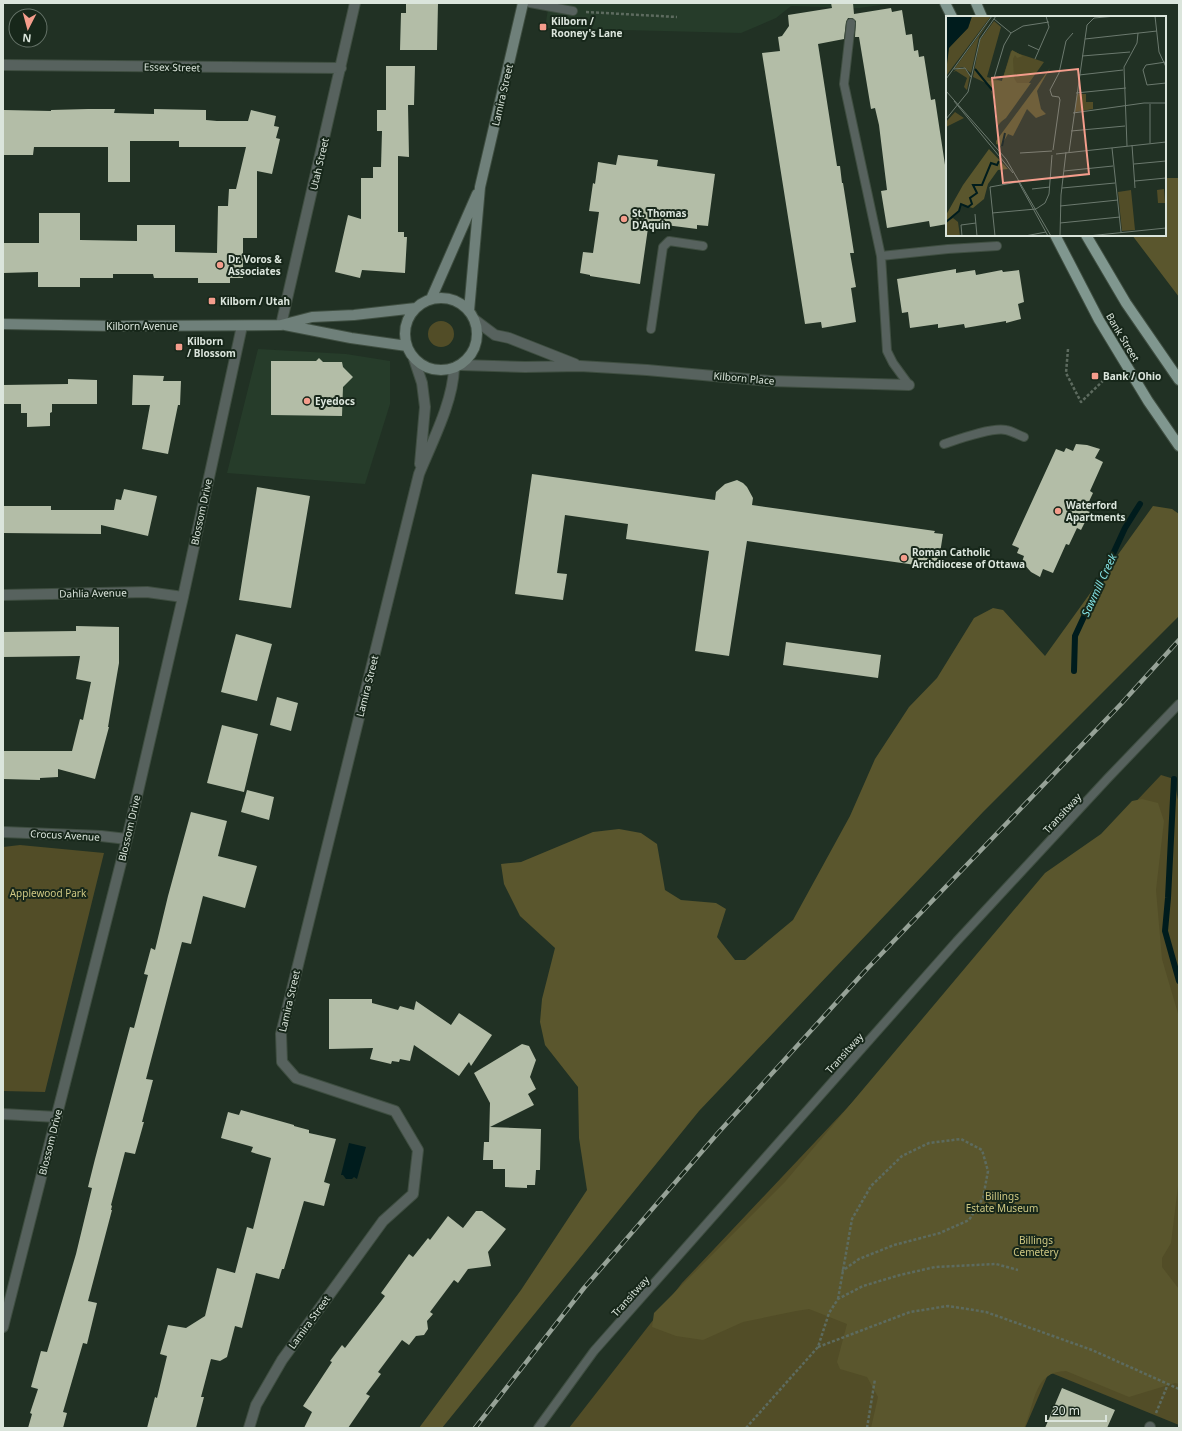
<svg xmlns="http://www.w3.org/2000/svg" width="1182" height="1431" font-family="'Noto Sans',sans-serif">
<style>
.built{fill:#263c2a}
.green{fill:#524d27}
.forest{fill:#5a562d}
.water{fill:#001c1d}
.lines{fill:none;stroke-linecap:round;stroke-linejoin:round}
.stream{stroke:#001c1d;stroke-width:6}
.building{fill:#b3bda7}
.lane-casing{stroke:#3f4e41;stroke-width:10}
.street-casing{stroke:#3f4e41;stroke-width:12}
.secondary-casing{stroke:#3f4e41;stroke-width:12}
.primary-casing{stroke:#3f4e41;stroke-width:12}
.path{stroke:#5d6b5f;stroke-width:2.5;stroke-dasharray:3 2;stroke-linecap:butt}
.lane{stroke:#57625e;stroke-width:8}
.street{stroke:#57625e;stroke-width:10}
.secondary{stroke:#6f807a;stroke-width:10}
.primary{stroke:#80978f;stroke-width:10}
.rail-casing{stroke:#96a297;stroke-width:4.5}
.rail{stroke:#17271a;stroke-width:3;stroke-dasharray:9;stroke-linecap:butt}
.poi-dot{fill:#f49d8c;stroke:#17271a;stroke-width:1.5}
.labels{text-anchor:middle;stroke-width:4;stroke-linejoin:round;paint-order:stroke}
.poi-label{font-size:10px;font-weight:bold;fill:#dbe5dc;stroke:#17271a;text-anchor:start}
.street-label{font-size:10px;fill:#dbe5dc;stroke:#17271a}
.park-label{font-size:10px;fill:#cfc883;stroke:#17271a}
.water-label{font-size:11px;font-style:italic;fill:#85e4e6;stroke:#17271a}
.inset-river{fill:none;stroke:#001c1d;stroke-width:2}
.inset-road{fill:none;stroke:#6b796e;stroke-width:1}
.view{fill:#f49d8c;fill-opacity:0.15;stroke:#f49d8c;stroke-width:2}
.inset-edge{fill:none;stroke:#dbe5dc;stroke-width:2}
</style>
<rect width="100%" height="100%" fill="#213124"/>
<path class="built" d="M549 3H895L859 8 791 6 776 18 741 33 545 28Z
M258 349 346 354 390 361V404L365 484 227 473Z"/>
<path class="green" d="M428 334a13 13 0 1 1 26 0a13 13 0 1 1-26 0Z
M1161 775 1174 779 1179 805V940L1178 954 1179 958V1425L1049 1372 1025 1428H569L682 1283Z
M20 845 104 853 45 1092 3 1091V847Z"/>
<path class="forest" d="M1165 178H1179V297L1132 235H1165Z
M1153 506 1172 509 1179 514V616L983 812 699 1111 442 1428H419L521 1290 587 1190 579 1138 578 1087 545 1045 540 1022 542 999 555 948 520 916 504 884 501 864 521 862 593 832 619 829 641 833 657 844 665 890 681 900 716 903 726 909 717 937 735 960H745L793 920 850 816 875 759 909 707 937 678 974 618 993 608 1003 610 1045 656Z
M1142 799 1158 803 1164 821 1156 890 1162 959 1179 1017V1178L1171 1243 1162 1258V1267L1179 1289V1384L1175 1383 1129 1397 1066 1371C1033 1371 1035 1405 1024 1428H871L878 1397 867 1377 840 1369 837 1362 847 1324 809 1309 796 1311 743 1322 703 1340 676 1336 652 1327 654 1313 785 1182 1045 873 1101 834 1132 801Z"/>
<path class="water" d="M349 1143 366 1147 357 1179 354 1177 352 1179H346L343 1175H341Z"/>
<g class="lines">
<path class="stream" d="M1074 671 1075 636 1125 528 1140 504
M1174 779 1168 898 1165 931 1179 981"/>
</g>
<path class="building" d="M406 3H438L437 50H400L401 13H406Z
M831 3H853L854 14 891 8 892 12 902 10 906 35 912 34 914 51 918 50 919 57 924 56 931 100 935 99 947 178V224L930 227 929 221 887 228 881 191 887 190 879 125 875 108 871 109 859 37H855L856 21 852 18H848L846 22 844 39 818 44 837 166H840L842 183H843L854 253H850L856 287 851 288 856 322 822 328 821 322 805 324 762 53 780 51 778 37 782 36 789 26 788 15 832 8Z
M386 66H415L414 105H408L409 157 398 156V232H404V237H407L405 273 362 270 360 278 335 272 348 215 361 219V178H373V167H381L382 131H377V110H386Z
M88 109H115L114 113 154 114V109L206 110V120L217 121H248L251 110 276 116 274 126 279 127 276 138 280 139 272 174 257 171V238H243V278H230V283H198V278H154L153 274H113V278H80V287H38V272L3 273V243H39V213H80V240L137 241V225H175V252L217 253 218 206H228L229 189H236L246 147H179V141H130V182H108V147H34L33 155H3L4 110 51 111V110Z
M618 155 658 160 657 166 715 174 708 226 697 225V229L650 223 649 228H648L640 284 590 276V275L580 273 583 252 593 253 599 212 589 211 593 183 595 184 598 162 616 165Z
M956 269V273L975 270 976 275 1002 270 1003 272 1019 270 1024 302 1018 304 1021 319 1006 323V321L965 328 964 324 938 328V324L910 328 908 312 902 313 897 279Z
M319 358 323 362H342L343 367 353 377 343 387 342 416 271 415V361H316Z
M133 375 164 376 163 381H181L180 405H178L168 454 142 449 150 405H132Z
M68 379 97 380V404H52V412L50 413V426L27 427V413H21V404H3V385L68 384Z
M1076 444 1087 445 1100 449 1095 458 1103 462 1090 491 1093 493 1085 510 1090 512 1081 530 1077 528 1069 545 1066 544 1053 573 1043 569 1040 577 1031 572 1022 562 1024 556 1017 553 1019 548 1012 545 1056 449 1064 452 1066 448 1073 451Z
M532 474 715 500 716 492 725 484 737 480 743 483 747 487 753 498 752 505 935 531 934 533 943 534 938 566 931 565 930 567 747 541 729 656 695 651 709 551 626 539 628 524 565 515 557 573 567 574 563 600 515 594Z
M257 487 310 496 291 608 239 600Z
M124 489 157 496 148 536 101 525V534L3 533V506H51V510H114L116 499 121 500Z
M76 626 119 627V663L108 727H109L95 779 58 769V777L40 778V780L3 779V751H72L80 719 83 720 91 682 76 679 80 656 3 657V632L76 631Z
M236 634 272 644 257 701 221 692Z
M786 642 881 655 878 678 783 665Z
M277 697 298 703 291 731 270 725Z
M222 725 258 734 244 792 207 783Z
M247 790 274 797 269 820 241 812Z
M191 812 227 821 218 856 257 866 245 908 203 896 191 944 182 942 146 1079 153 1080 142 1122H144L135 1154 125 1152 111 1205 112 1206 111 1210H112L88 1301 97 1303 87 1344 83 1343 63 1412 67 1413 63 1428H28L32 1414 30 1413 38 1389 31 1387 41 1351 47 1352 76 1254 92 1188 88 1187 95 1159 130 1027 134 1028 148 975 144 974 151 948 155 950 168 896Z
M329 999H372V1003L398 1010 400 1006 414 1010 416 1001 451 1025 459 1013 492 1035 471 1066 469 1062 459 1076 414 1045 410 1061 400 1059 399 1062 392 1061 391 1064 370 1059 373 1048 329 1049Z
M522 1044 529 1046 536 1060 530 1077 536 1089 528 1094 534 1105 490 1127 541 1129 540 1170H536L535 1185H527V1188L505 1187V1169H493V1160H483L484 1142H489L490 1103 474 1073Z
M241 1110 294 1125V1126L309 1130V1133L336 1139 324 1182 330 1184 324 1206 304 1201 284 1269H282L279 1279 256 1273 242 1328 235 1326 227 1357 220 1361 211 1359 201 1397H204L196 1428H147L155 1397 157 1398 167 1356 160 1354 168 1325 186 1328 205 1316 217 1268 235 1273 247 1227 253 1229 271 1158 251 1152 253 1147 221 1138 228 1112 239 1115Z
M476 1211H482L506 1229 488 1252 491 1266 468 1269 458 1283 454 1280 430 1312 433 1314 427 1321 428 1329 424 1335 416 1336 409 1345 402 1340 378 1372 381 1374 366 1394 370 1396 348 1428H304L312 1412 303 1406 332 1362 330 1361 342 1345 345 1348 385 1296 381 1293 409 1254 413 1257 428 1238 430 1240 448 1216 463 1228Z
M1062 1388 1115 1410 1107 1428H1045Z"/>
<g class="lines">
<defs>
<path id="lane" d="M530 3 573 11
M851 23 844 84 881 256 887 351 893 363 909 385
M881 256 948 249 997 246
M651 329 663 247 669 241 703 246
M944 444C959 439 992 427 1006 430 1012 431 1018 435 1024 437
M538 1428 594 1351 957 941 1108 778 1179 704"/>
<path id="street" d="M3 65 341 68
M475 320 495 335 509 338 575 364
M281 325 355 3
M414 359 422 383 425 407 420 464
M461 365 525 367 580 366 647 370 770 381 909 385
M3 595 147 592 183 597
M3 832 101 836 127 839
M3 1114 57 1117
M3 1327 127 839 183 597 242 326
M249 1428 256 1405 282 1360 383 1221 413 1194 418 1150 395 1111 296 1078 282 1062 281 1034 419 474C432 442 453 402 454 368
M1150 1428V1427"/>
<path id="secondary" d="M405 334a36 36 0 1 1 72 0a36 36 0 1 1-72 0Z
M431 299 477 194
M469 311 480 187 523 3
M3 324 116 326 281 325 312 317 354 315 416 308
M285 325 351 338 407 346"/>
<path id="primary" d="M945 3 952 17
M976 3 982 17
M1055 235 1099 320 1148 401 1179 446
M1086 235 1126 303 1179 380"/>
</defs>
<use href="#lane" class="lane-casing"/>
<use href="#street" class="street-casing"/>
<use href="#secondary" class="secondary-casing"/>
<use href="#primary" class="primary-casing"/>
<path class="path" d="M586 12 677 17
M1068 349 1066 373 1081 402 1106 378
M838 1299 852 1219 871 1186 902 1156 929 1143 961 1139 982 1150 988 1171 983 1198 969 1220 940 1233 894 1245 859 1259 842 1271
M818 1347 910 1312 948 1306 986 1312 1092 1350 1179 1389
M1156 1413 1168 1384
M746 1428 818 1347 829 1313 838 1299 863 1286 900 1275 935 1267 996 1264 1018 1270
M867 1428 875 1379"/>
<use href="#lane" class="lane"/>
<use href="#street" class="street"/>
<use href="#secondary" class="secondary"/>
<use href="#primary" class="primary"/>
<defs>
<path id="rail" d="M475 1428 584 1288 718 1133 865 971 1121 704 1179 640"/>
</defs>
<use href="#rail" class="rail-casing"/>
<use href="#rail" class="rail"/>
</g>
<g class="poi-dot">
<rect x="539" y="23" width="8" height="8" rx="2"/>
<circle cx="624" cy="219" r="4"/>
<circle cx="220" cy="265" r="4"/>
<rect x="208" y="297" width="8" height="8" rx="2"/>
<rect x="175" y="343" width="8" height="8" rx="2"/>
<rect x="1091" y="372" width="8" height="8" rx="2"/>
<circle cx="307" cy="401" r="4"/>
<circle cx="1058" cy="511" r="4"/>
<circle cx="904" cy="558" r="4"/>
</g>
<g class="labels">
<g class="poi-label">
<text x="551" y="25">Kilborn /<tspan x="551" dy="12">Rooney's Lane</tspan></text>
<text x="632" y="217">St. Thomas<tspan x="632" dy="12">D'Aquin</tspan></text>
<text x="228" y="263">Dr. Voros &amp;<tspan x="228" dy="12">Associates</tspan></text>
<text x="220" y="305">Kilborn / Utah</text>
<text x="187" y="345">Kilborn<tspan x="187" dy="12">/ Blossom</tspan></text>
<text x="1103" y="380">Bank / Ohio</text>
<text x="315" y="405">Eyedocs</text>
<text x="1066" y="509">Waterford<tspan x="1066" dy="12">Apartments</tspan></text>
<text x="912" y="556">Roman Catholic<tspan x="912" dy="12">Archdiocese of Ottawa</tspan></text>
</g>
<g class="street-label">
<text transform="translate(172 67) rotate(1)" y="4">Essex Street</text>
<text transform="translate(502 95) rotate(-77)" y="4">Lamira Street</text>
<text transform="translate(319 164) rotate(-77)" y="4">Utah Street</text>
<text x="142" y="330">Kilborn Avenue</text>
<text transform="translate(1123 337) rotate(59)" y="4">Bank Street</text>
<text transform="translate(744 378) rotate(5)" y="4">Kilborn Place</text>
<text transform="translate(201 512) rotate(-78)" y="4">Blossom Drive</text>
<text transform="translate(93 593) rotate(-1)" y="4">Dahlia Avenue</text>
<text transform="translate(367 686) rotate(-76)" y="4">Lamira Street</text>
<text transform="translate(1062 813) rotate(-47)" y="4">Transitway</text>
<text transform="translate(129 828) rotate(-77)" y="4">Blossom Drive</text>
<text transform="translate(65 835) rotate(3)" y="4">Crocus Avenue</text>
<text transform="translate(289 1001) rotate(-77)" y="4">Lamira Street</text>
<text transform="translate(844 1053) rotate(-48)" y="4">Transitway</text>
<text transform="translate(50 1142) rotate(-76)" y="4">Blossom Drive</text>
<text transform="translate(630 1296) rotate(-48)" y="4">Transitway</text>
<text transform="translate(309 1322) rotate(-54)" y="4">Lamira Street</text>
</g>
<g class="park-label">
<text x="48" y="897">Applewood Park</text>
<text x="1002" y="1200">Billings<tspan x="1002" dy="12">Estate Museum</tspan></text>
<text x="1036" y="1244">Billings<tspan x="1036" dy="12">Cemetery</tspan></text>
</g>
<g class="water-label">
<text transform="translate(1099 585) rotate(-65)" y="4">Sawmill Creek</text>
</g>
</g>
<g transform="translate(946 16)">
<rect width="220" height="220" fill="#213124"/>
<path d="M26 0H45L0 60 2 32 22 12ZM45 3 33 21 25 57 17 51 8 53ZM48 5 55 11 41 61 56 65 65 35 98 46 52 110 44 69 27 61 34 24ZM18 52 24 59 21 74 18 71 21 62 10 55 7 56 11 53ZM131 78H140V86H147V93L129 96ZM9 96 18 102 0 111V106ZM218 173 219 187H212L211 174ZM185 174 189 214 176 215 172 176ZM7 202 12 206 14 220H0V206Z" fill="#524d27"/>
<path d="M66 34 77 40 71 42 69 39 67 43 68 62 71 67H85L60 102 52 108 48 90V74L40 65H56ZM104 52 91 75 95 93 100 98 90 102 81 93 67 120 62 118 55 130 50 128V125ZM43 133 62 153 52 154 42 168 38 183 27 192 15 189 13 195 0 206V199L17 169Z" fill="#5a562d"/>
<path d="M0 0H26L22 12 3 32 0 56Z" fill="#001c1d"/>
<path class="inset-river" d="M29 53 47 75 51 110M56 130 59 117M0 206 13 195 15 188 22 191 26 188 24 182 31 177 27 169H36L45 147 51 149 53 145"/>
<path class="inset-road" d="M209 0 213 36 220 51M48 3 65 17M139 23 211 15M82 29 93 34M136 40 184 36M89 43 103 11 100 0M220 46 200 49 197 54 201 69 220 67M8 53 19 52 25 61M133 59 177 54M48 62 58 29 65 17 77 10 103 6M0 63 46 0M0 75 60 143 105 220M130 77 180 72M8 85 67 157M204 88V127M127 97 198 87H220M0 103 22 76 34 23 50 0M125 115 179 110M186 129 189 172M181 130 178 51 191 27 192 17M166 132 175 216M107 134 114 84 113 81 106 80 104 74 113 57 120 25 127 17M123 136 141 9 148 2 170 0M74 137 106 135M110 138 220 126M188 148 220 145M118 155 167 150M72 165 102 220M189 165 220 162M116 172 169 167M86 173 104 171M114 190 172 184M46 197 90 193 99 187 103 178 106 139M29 198 31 220M114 207 174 201M16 220 15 209 30 207M49 220 44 171 72 166M79 220 100 216M114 220 115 179 120 136M142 220 220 212"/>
<path class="view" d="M132 53 143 158 57 167 46 62Z"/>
<rect width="220" height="220" class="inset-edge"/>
</g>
<rect width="1182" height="1431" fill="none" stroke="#dbe5dc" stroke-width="8"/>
<g transform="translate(28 28) rotate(186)"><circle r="19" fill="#17271a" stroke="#657368"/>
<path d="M0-3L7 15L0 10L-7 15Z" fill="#f49d8c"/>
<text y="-6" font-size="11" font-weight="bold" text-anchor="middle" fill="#dbe5dc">N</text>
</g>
<path d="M1046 1415v6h60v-6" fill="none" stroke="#dbe5dc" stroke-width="2"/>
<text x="1052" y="1415" font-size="12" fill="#dbe5dc" stroke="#17271a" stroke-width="3" paint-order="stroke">20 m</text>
</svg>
